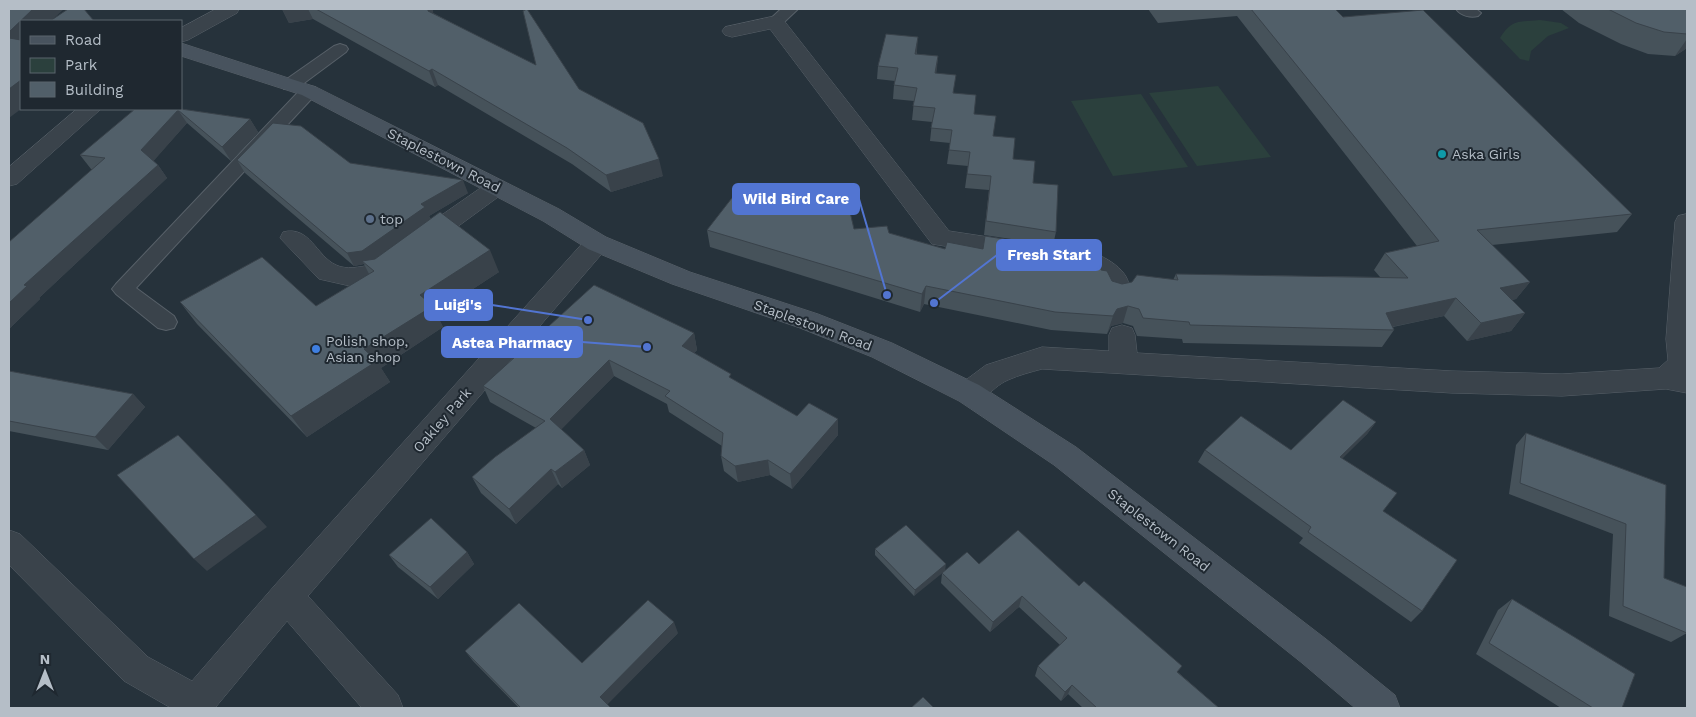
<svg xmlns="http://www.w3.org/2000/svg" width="1696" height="717" font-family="'Work Sans',sans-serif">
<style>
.green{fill:#2b403d}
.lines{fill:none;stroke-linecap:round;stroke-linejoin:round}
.service-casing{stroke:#586169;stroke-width:2}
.minor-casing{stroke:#586169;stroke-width:1}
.tertiary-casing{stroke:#586169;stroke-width:1}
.secondary-casing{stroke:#586169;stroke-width:1}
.service{fill:#3a434b;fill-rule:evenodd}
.minor{fill:#3a434b;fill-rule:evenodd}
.tertiary{fill:#3a434b;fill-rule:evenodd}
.secondary{fill:#48535e;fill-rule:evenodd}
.wall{fill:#46525a}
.shaded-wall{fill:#39424a}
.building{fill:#515f69;stroke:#39424a}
.culture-dot{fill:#0f9aa8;stroke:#1f2830;stroke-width:2}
.service-dot{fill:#5c6f8a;stroke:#1f2830;stroke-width:2}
.shop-dot{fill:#3f7fe0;stroke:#1f2830;stroke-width:2}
.labels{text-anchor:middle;stroke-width:4;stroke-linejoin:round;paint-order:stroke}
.poi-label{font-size:14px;fill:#b5bec7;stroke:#1f2830;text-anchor:start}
.street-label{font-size:14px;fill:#b5bec7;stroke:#1f2830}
.leader{fill:none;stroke:#5275d2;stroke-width:2}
.callout-dot{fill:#5275d2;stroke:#1f2830;stroke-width:2}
.callout{fill:#5275d2;stroke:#5275d2;stroke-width:2}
.callout-label{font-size:15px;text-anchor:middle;font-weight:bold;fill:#fff}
</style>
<rect width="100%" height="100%" fill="#26323b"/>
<path class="green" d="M1540 20 1561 23 1569 28 1548 36 1531 51 1529 61 1520 59 1500 38C1512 19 1519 22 1540 20Z
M1218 86 1271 157 1197 166 1149 93Z
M1141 94 1188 167 1113 176 1071 101Z"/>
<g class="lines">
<defs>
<path id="service" d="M781 9H798L781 25H769L767 22Z
M1456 9H1476L1481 13 1478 16C1471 18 1461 16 1456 9Z
M340 44 346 46 348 49 346 52 296 89H284L282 85 284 81 334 46Z
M309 86 315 87 318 91 315 95 136 288 174 316 177 322 174 328 166 330 158 328 116 294 112 289 116 284 303 87Z"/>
<path id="minor" d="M775 16 782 18 949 231 1028 243 1031 249 1028 255 1019 258 932 244 770 29 732 37 725 35 722 31 725 27Z
M77 109H101L17 184 9 186V167Z
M497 179 505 182 509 187 505 192 386 279 350 286 319 279 280 238 283 232C310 225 316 256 336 265 346 270 360 267 370 265L489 182Z
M1687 214V393L1666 389 1562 396 1452 393 1042 369C1031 372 1019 375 1008 380 989 388 983 409 959 401L955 393 959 385 986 365 1042 347 1109 351V335L1112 328 1122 325 1132 328 1135 335 1137 353 1452 371 1562 374 1659 368 1668 360 1666 339 1675 222 1678 216Z
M597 235 606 237 609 243 606 249 308 596 398 695 403 708H362L287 621 215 708H171L124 681 9 565V530L20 534 148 657 192 681 275 585 588 237Z
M1067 248C1076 250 1086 250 1094 253 1112 260 1138 277 1126 298L1117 300 1108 298 1104 291V283L1080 268 1058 263 1055 257 1058 251Z"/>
<path id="tertiary" d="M216 9H239L237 13 188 40 181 42V28Z"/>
<path id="secondary" d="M181 43 316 87 559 209 606 237 690 272 818 314 892 343 979 385 1076 447 1326 639 1395 695 1400 708H1355L1302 663 1054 465 959 401 872 357 800 328 672 284 588 249 543 221 302 95 181 56Z"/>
</defs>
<use href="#service" class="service-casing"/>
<use href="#minor" class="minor-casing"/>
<use href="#tertiary" class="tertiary-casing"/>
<use href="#secondary" class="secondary-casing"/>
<use href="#service" class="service"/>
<use href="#minor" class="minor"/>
<use href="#tertiary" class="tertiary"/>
<use href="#secondary" class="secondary"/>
</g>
<path class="wall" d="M282 9H433V13L579 89 663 176 611 192 572 164 438 85 435 87 313 19 289 23Z
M1148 9H1335L1343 17 1632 214 1617 232 1492 245 1530 282 1516 299 1512 300 1525 313 1511 331 1467 341 1444 316 1393 327 1394 330 1382 347 1183 343 1182 339 1137 336 1133 326 1123 323 1111 326 1107 334 1051 330 924 304 920 312 710 247 707 230 854 229 889 233 945 249H983L985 236 1101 270 1112 281 1122 284 1173 280 1176 274 1380 277 1374 270 1385 253 1417 246 1237 16 1158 23Z
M1561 9H1687V48L1675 56 1648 54 1621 44 1579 23Z
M917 51V54L938 56 936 73 954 93 974 114 1033 183 1056 232 1053 245 984 235 989 190 965 188 968 166 947 164 950 143 930 141 932 122 912 120 914 101 893 99 894 85 895 81 877 79 878 66Z
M181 109 250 119 258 132 231 161 187 123 153 161 158 165 167 178 39 298 40 299 9 329V242L93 169H91L80 155Z
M237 160 350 163 468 193 429 216 431 219 499 272 436 313 443 327 381 368 390 382 307 437 197 324 180 302 316 306 369 274 364 264 354 266 245 173Z
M694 333 697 350 694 353 732 379 797 416 838 419V435L792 489 770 475 738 482 724 471 721 456 722 446 669 412 667 404 614 376 561 429 584 450 590 465 562 488 558 484 516 524 481 493 472 477 536 428 490 402 483 386Z
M9 371 133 394 145 407 108 450 9 431Z
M1376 422 1367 434 1342 458 1383 511 1422 611 1411 622 1299 543 1303 538 1198 462 1205 450H1291Z
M1526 433 1666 485 1664 578 1687 633 1671 642 1609 616 1613 534 1509 494 1516 445Z
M875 549 946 564 914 596 875 555Z
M467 552 474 564 438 599 398 567 389 555Z
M979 564 1079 586 1219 708H1083L1068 694 1061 701 1035 676 1038 666 1060 645 1019 607 990 632 941 583 942 573Z
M1512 599 1622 708H1561L1476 654 1498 610Z
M678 633 607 704 611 708H519L473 661 465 651 582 663Z"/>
<path class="shaded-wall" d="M33 9H64L51 21H21V51L9 44V32Z
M282 9H308L313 19 289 23Z
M428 9H433L434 27 428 11Z
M918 37 917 51 914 67 915 54Z
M1687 39V48L1675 56Z
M938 56 937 69 934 87 935 73Z
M432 69 438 85 435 87 429 71Z
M21 80V109L9 118V89Z
M178 110 187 123 151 164 141 150Z
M250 119 258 132 231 161 222 147Z
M659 159 663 176 611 192 606 175Z
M158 165 167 178 39 298 40 299 9 329V303L24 285Z
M463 180 468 193 429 216 431 220 369 263 362 261 364 264 354 266 347 253 421 204Z
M490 250 499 272 436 313 443 327 381 368 390 382 307 437 291 416 364 349 420 295Z
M1530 282 1516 299 1487 306 1500 288Z
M926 286 924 304 920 312 922 294Z
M1456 298 1444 316 1381 329 1386 313Z
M1128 306 1123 323 1111 326 1107 334 1113 316 1117 309Z
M1525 313 1511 331 1467 341 1481 323Z
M694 333 697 350 685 363 682 346Z
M609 360 614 376 556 435 550 419Z
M133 394 145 407 108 450 95 437Z
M838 419V435L792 489 790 474Z
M1376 422 1367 434 1332 469 1340 457Z
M584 450 590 465 562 488 555 472Z
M768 460 770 475 738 482 735 466Z
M551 469 558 484 516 524 509 509Z
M256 515 267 527 207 571 194 559Z
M467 552 474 564 438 599 430 587Z
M946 564 945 571 914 596 915 590Z
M1022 596 1019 607 990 632 993 622Z
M674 622 678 633 605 707 600 697Z
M1072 685 1068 694 1061 701 1065 692Z"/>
<path class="building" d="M9 9H33L9 32Z
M68 9H84L94 21H50Z
M316 9H428V11L536 65 523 11 527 9 579 89 643 123 659 159 606 175 567 148 432 69 429 71Z
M1251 9H1335L1343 17 1423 10 1632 214 1477 230 1530 282 1500 288 1525 313 1481 323 1456 298 1386 313 1394 330 1190 325 1189 322 1143 318 1139 309 1128 306 1117 309 1113 316 1055 312 926 286 922 294 707 230 735 194 803 212H850L854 229 887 226 889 233 945 249 947 242 983 249 985 236 1084 252 1101 262V270L1107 271 1112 281 1122 284 1132 282 1137 275 1178 280 1176 274 1408 278 1385 253 1439 241Z
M1608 9H1687V34L1664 32 1636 23Z
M886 34 918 37 915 54 938 56 935 73 956 75 953 93 976 95 974 114 996 116 993 136 1015 138 1013 159 1035 161 1033 183 1058 185 1056 232 986 221 991 176 967 174 970 152 949 150 952 130 931 128 935 108 913 106 917 88 894 85 898 68 878 66Z
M9 38 21 40V80L9 89Z
M135 109H181L250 119 222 147 178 110 141 150 158 165 24 285 27 286 9 303V242L105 158 80 155Z
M273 123 301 126 350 163 463 180 421 204 425 207 362 251 347 253 237 160Z
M440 212 490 250 420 295 433 306 364 349 377 361 291 416 180 302 262 257 316 306 374 271 362 261 375 259Z
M594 285 694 333 682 346 731 374 729 377 797 416 809 403 838 419 790 474 768 460 735 466 721 456 723 433 665 396 670 391 609 360 550 419 584 450 555 472 551 469 509 509 472 477 495 457 545 421 483 386Z
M9 371 133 394 95 437 9 421Z
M1343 400 1376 422 1340 457 1397 493 1383 511 1457 560 1422 611 1308 532 1311 527 1205 450 1241 416 1291 450Z
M1526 433 1666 485 1664 578 1687 587V633L1623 606 1626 524 1520 483Z
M178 435 256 515 194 559 117 475Z
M431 518 467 552 430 587 389 555Z
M906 525 946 564 915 590 875 549Z
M1018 530 1079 586 1084 581 1182 666 1177 672 1219 708H1097L1072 685 1065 692 1038 666 1067 638 1022 596 993 622 942 573 967 552 979 564Z
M1512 599 1635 674 1622 708H1593L1489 643Z
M648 600 674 622 600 697 611 708H521L465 651 519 603 582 663Z
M923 697 934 708H911Z"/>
<circle class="culture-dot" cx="1442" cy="154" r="5"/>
<circle class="service-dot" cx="370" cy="219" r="5"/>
<circle class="shop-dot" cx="316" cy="349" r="5"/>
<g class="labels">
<g class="poi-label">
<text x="1452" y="159">Aska Girls</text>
<text x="380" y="224">top</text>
<text x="326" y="346">Polish shop,<tspan x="326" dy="16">Asian shop</tspan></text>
</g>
<g class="street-label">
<text transform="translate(444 160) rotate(27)" y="5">Staplestown Road</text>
<text transform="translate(813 325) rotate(20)" y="5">Staplestown Road</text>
<text transform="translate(442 420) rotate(-49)" y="5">Oakley Park</text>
<text transform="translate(1159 530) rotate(38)" y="5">Staplestown Road</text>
</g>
</g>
<path class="leader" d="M887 295L859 199M934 303L997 255M588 320L492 305M647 347L582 342"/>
<g class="callout-dot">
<circle cx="887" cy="295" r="5"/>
<circle cx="934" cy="303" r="5"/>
<circle cx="588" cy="320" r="5"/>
<circle cx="647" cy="347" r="5"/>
</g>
<g class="callout">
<rect x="733" y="184" width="126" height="30" rx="5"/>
<rect x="997" y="240" width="104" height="30" rx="5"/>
<rect x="425" y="290" width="67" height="30" rx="5"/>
<rect x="442" y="327" width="140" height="30" rx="5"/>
</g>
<g class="callout-label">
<text x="796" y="204">Wild Bird Care</text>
<text x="1049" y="260">Fresh Start</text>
<text x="458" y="310">Luigi's</text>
<text x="512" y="348">Astea Pharmacy</text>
</g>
<rect width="1696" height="717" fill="none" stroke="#b5bec7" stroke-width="20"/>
<rect x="20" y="20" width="162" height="90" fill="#1f2830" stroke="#5b646c"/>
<rect x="30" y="36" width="25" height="8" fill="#48535e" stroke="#5b646c"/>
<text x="65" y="45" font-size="15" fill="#b5bec7">Road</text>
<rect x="30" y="58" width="25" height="15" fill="#2b403d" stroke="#5b646c"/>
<text x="65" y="70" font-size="15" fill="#b5bec7">Park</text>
<rect x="30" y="82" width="25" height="15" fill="#515f69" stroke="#5b646c"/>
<text x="65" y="95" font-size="15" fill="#b5bec7">Building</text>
<g transform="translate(45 672)" stroke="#1f2830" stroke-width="4" paint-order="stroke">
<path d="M0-4L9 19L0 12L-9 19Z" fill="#b5bec7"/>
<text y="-8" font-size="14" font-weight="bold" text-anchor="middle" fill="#b5bec7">N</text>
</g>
</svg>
